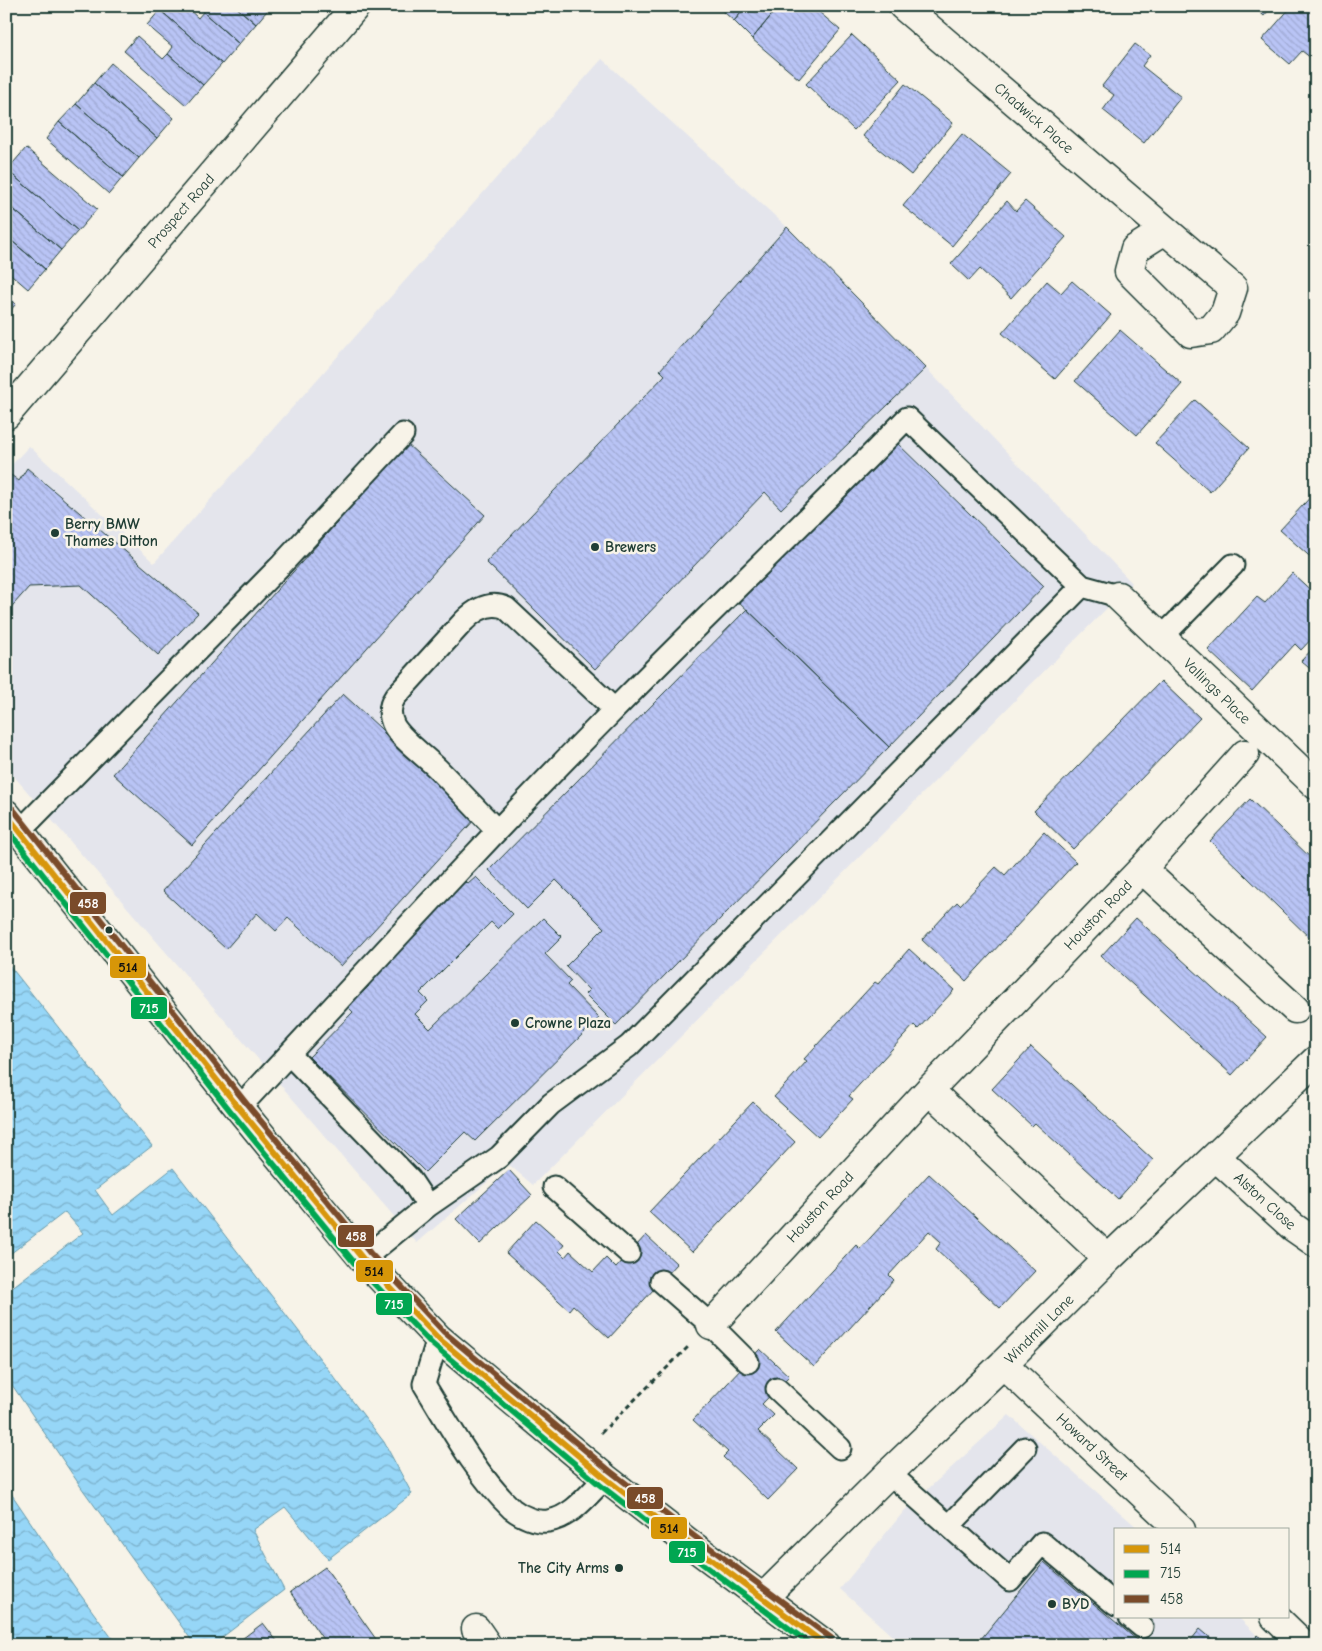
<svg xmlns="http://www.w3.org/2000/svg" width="1322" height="1651" font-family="'Comic Neue',sans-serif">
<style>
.built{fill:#e4e5ec}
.water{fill:url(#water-waves);stroke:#6699a9}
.building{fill:url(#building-back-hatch);stroke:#1f3d34}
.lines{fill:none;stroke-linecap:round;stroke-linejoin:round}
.service-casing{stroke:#1f3d34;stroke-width:25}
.minor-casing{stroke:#1f3d34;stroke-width:31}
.primary-casing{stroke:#1f3d34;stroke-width:31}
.path{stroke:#1f3d34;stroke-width:3;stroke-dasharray:5 4;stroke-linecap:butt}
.service{stroke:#f7f3e8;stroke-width:21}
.minor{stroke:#f7f3e8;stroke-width:28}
.primary{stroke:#f7f3e8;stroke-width:28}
.bus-1-casing{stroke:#f7f3e8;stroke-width:10}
.bus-2-casing{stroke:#f7f3e8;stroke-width:10}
.bus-3-casing{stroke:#f7f3e8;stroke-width:10}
.bus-1{stroke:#d79608;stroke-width:6}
.bus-2{stroke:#00a651;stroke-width:6}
.bus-3{stroke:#7a4b2a;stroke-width:6}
.poi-dot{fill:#1f3d34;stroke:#f7f3e8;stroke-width:2}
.labels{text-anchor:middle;stroke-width:5;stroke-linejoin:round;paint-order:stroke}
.street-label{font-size:15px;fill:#1f3d34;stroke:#f7f3e8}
.poi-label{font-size:15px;font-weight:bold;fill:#1f3d34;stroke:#f7f3e8;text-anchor:start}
.line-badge{stroke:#f7f3e8;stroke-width:2}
.badge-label{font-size:14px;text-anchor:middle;font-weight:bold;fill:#fff}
.pale-badge-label{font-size:14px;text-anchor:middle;font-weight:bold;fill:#111}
</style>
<defs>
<pattern id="water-waves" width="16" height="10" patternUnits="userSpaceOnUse" patternTransform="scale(1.25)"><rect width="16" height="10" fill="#96d6f7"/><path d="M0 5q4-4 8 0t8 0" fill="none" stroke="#7aafc9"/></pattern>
<pattern id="building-back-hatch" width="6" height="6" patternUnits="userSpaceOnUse" patternTransform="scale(1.25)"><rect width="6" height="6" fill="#b9c4f5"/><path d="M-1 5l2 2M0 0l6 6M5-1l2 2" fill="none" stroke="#9fa9d3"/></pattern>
</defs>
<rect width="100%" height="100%" fill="#f7f3e8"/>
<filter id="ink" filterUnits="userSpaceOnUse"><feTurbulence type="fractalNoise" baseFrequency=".02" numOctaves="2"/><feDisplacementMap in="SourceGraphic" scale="10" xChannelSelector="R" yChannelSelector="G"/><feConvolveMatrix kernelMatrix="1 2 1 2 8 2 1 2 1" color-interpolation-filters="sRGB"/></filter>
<g filter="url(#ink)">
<path class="built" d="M602 59 787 227 926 368 1132 583 533 1185 508 1164 417 1243 6 767V471L29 446 154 563Z
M1009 1415 1140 1530H1116V1617H1238L1267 1645H902L840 1589 905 1510Z"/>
<path class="water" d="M6 961 152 1146 95 1190 113 1215 173 1168 384 1442 412 1494 328 1559 285 1507 253 1530 284 1590 212 1645H195L81 1487 6 1376V1292L83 1233 65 1212 6 1257Z
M6 1486 74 1586 117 1645H6Z"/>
<path class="building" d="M163 6H185L198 18 203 12 239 44 222 64 160 10Z
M206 6H235L256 24 239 44 203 12 207 7Z
M235 6H271L256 24Z
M717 6H747L734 21Z
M747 6H779L752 39 734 21Z
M779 6H812L840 30 799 79 752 39Z
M1253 6H1272L1264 16Z
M1292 6H1316V62L1302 51 1290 64 1262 40Z
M160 10 222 64 203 85 168 54 173 47 147 25Z
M852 35 901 80 854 130 806 84Z
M137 36 163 59 168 54 203 85 186 105 124 51Z
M1135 44 1150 55 1142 66 1181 97 1144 143 1103 110 1114 95 1102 86Z
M111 63 174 118 157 138 94 83Z
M94 83 157 138 139 158 76 104Z
M905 84 953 123 911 175 863 136Z
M76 104 139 158 123 177 59 122Z
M59 122 123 177 109 194 46 139Z
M962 134 1011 174 952 246 903 206Z
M26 148 97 209 78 231 7 170Z
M7 170 78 231 61 250 6 203Z
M1007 201 1016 211 1025 201 1066 237 1011 298 980 269 969 281 951 264Z
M6 203 61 250 45 269 6 236Z
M787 227 926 368 781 509 765 492 595 669 486 562 665 375 660 370Z
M6 236 45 269 28 289 6 270Z
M1047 281 1061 293 1072 281 1111 315 1055 379 1002 333Z
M6 295 16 304 6 315Z
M1120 330 1182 384 1137 435 1075 381Z
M1195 400 1249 448 1210 492 1155 443Z
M895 441 1044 586 889 747 735 598 759 574 763 578Z
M407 444 485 515 192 845 113 774Z
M27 468 198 613 158 655 81 585 29 587 6 613V480L11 475 19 481Z
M1316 491V562L1280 530Z
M1292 573 1316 595V634L1301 650 1295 644 1252 691 1208 650 1257 597 1265 603Z
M747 609 889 747 616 1025 585 994 589 990 566 966 604 928 556 880 527 909 489 870Z
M1316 645V674L1301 661Z
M1161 681 1200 718 1073 849 1034 811Z
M343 694 477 817 341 966 288 918 276 931 257 913 226 949 163 891Z
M1250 799 1316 863V944L1210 841Z
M1044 832 1076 862 966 981 922 940 957 902 960 905 996 867 1005 875Z
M476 877 513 914 498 929 491 922 420 993 428 1001 415 1014 430 1029 543 918 562 937 545 954 571 981 567 985 599 1018 475 1141 465 1132 425 1172 309 1057 353 1012 348 1007 369 986 363 981 464 880 468 884Z
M1136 918 1267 1037 1232 1075 1101 956Z
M909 949 954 990 918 1029 914 1025 849 1096 853 1099 818 1137 774 1097 807 1061 804 1059 875 982 878 984Z
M1031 1047 1153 1160 1118 1199 1035 1123 1032 1126 992 1089Z
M753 1102 795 1142 692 1252 649 1212Z
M509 1170 532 1195 480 1244 456 1219Z
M929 1174 1035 1271 1000 1308 936 1249 941 1242 929 1231 889 1275 894 1280 814 1367 776 1332 856 1245 860 1249Z
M536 1220 564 1245 559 1251 565 1257 570 1251 593 1272 606 1258 616 1268 646 1235 677 1264 609 1338 573 1305 569 1310 506 1253Z
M760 1349 789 1376 762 1404 774 1415 758 1431 798 1469 768 1500 723 1457 728 1452 693 1420Z
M1044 1562 1143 1645H976Z
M325 1567 378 1642 375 1645H327L290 1592Z
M263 1623 277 1641 273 1644 234 1645Z
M1200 1629 1219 1645H1187Z
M1258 1635 1270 1645H1248Z"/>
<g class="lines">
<defs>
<path id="service" d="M1161 638 1233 565
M497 830C477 810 458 789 438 769 425 756 403 741 394 726 389 716 389 706 395 697L464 621C476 609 490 601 506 608L614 709
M20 831 282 564 403 434
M289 1054 410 1179 428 1206
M239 1108C363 975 485 840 613 711 710 612 811 517 907 418L1082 586 1118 596
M554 1187 629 1253
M363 1259 428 1206 499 1157 551 1104 629 1046 1082 586
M661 1281 711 1325 748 1362
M438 1338 424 1384C449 1425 477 1476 512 1509 521 1516 536 1523 548 1521 571 1518 589 1494 605 1478
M777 1389 840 1448
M889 1473 1010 1580 1042 1543 1116 1605
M949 1526 1025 1448
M1130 1617 1142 1627"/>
<path id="minor" d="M903 6 1233 288 1225 313 1211 330 1191 333 1129 271 1135 249 1165 230
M6 415 356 6
M1118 596 1316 785
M1142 869 1295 1009
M929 1090 1108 1259
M1216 1157 1293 1227 1316 1243
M711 1325 929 1090 1142 869 1245 754
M1003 1364 1181 1530
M763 1598 889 1473 1003 1364 1108 1259 1316 1060
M1275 1617 1304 1645
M476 1629 487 1645"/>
<path id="primary" d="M6 814 239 1108 363 1259 438 1338 605 1478 689 1543 826 1645"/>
</defs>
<use href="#service" class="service-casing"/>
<use href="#minor" class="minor-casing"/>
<use href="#primary" class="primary-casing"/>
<path class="path" d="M601 1433 689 1346"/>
<use href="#service" class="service"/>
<use href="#minor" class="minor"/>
<use href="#primary" class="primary"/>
<defs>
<path id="bus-1" d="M6 814 239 1108 363 1259 438 1338 605 1478 689 1543 826 1645"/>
<path id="bus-2" d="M6 828 232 1113 356 1265 432 1344 600 1485 684 1550 811 1645"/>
<path id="bus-3" d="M13 809 246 1103 370 1253 444 1332 610 1471 694 1536 831 1638"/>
</defs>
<use href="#bus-1" class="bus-1-casing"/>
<use href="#bus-2" class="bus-2-casing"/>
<use href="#bus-3" class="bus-3-casing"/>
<use href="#bus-1" class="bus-1"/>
<use href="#bus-2" class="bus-2"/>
<use href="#bus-3" class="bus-3"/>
</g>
</g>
<g class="poi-dot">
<circle cx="55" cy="533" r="5"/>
<circle cx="595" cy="547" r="5"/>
<circle cx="109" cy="930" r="4.5"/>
<circle cx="515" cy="1023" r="5"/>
<circle cx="619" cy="1568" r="5"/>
<circle cx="1052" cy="1604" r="5"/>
</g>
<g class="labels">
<g class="street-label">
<text transform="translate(1034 118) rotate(41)" y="5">Chadwick Place</text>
<text transform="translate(181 211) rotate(-49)" y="5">Prospect Road</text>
<text transform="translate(1217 691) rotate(44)" y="5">Vallings Place</text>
<text transform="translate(1098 915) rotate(-46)" y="5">Houston Road</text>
<text transform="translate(1265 1201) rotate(42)" y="5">Alston Close</text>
<text transform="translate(820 1207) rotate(-47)" y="5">Houston Road</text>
<text transform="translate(1039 1329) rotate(-45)" y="5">Windmill Lane</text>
<text transform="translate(1092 1447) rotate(43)" y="5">Howard Street</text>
</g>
<g class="poi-label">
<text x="65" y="529">Berry BMW<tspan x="65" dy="17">Thames Ditton</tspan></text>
<text x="605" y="552">Brewers</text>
<text x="525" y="1028">Crowne Plaza</text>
<text x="609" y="1573" text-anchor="end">The City Arms</text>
<text x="1062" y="1609">BYD</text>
</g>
</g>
<g class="line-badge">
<rect x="69" y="891" width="38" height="24" rx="5" fill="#7a4b2a"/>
<rect x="109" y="955" width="38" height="24" rx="5" fill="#d79608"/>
<rect x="130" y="996" width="38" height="24" rx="5" fill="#00a651"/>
<rect x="337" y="1224" width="38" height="24" rx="5" fill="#7a4b2a"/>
<rect x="355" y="1259" width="39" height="24" rx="5" fill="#d79608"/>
<rect x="375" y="1292" width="38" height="24" rx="5" fill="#00a651"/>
<rect x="626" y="1486" width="38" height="24" rx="5" fill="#7a4b2a"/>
<rect x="650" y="1516" width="38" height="24" rx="5" fill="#d79608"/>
<rect x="668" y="1540" width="38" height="24" rx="5" fill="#00a651"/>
</g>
<g class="badge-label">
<text x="88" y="908">458</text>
<text x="149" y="1013">715</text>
<text x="356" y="1241">458</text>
<text x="394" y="1309">715</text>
<text x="645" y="1503">458</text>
<text x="687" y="1557">715</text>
</g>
<g class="pale-badge-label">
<text x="128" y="972">514</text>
<text x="374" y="1276">514</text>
<text x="669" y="1533">514</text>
</g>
<rect width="1322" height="1651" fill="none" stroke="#f7f3e8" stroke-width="25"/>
<rect x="12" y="12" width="1297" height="1626" fill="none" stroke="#1f3d34" stroke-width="2" filter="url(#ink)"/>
<rect x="1114" y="1528" width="175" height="90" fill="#f7f3e8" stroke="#a1aaa0"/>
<rect x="1124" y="1545" width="25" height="8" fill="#d79608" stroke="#a1aaa0"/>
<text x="1160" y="1554" font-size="15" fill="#1f3d34">514</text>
<rect x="1124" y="1570" width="25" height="8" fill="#00a651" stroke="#a1aaa0"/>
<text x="1160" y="1578" font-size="15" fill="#1f3d34">715</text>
<rect x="1124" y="1595" width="25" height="8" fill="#7a4b2a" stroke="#a1aaa0"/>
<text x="1160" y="1604" font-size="15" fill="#1f3d34">458</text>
</svg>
